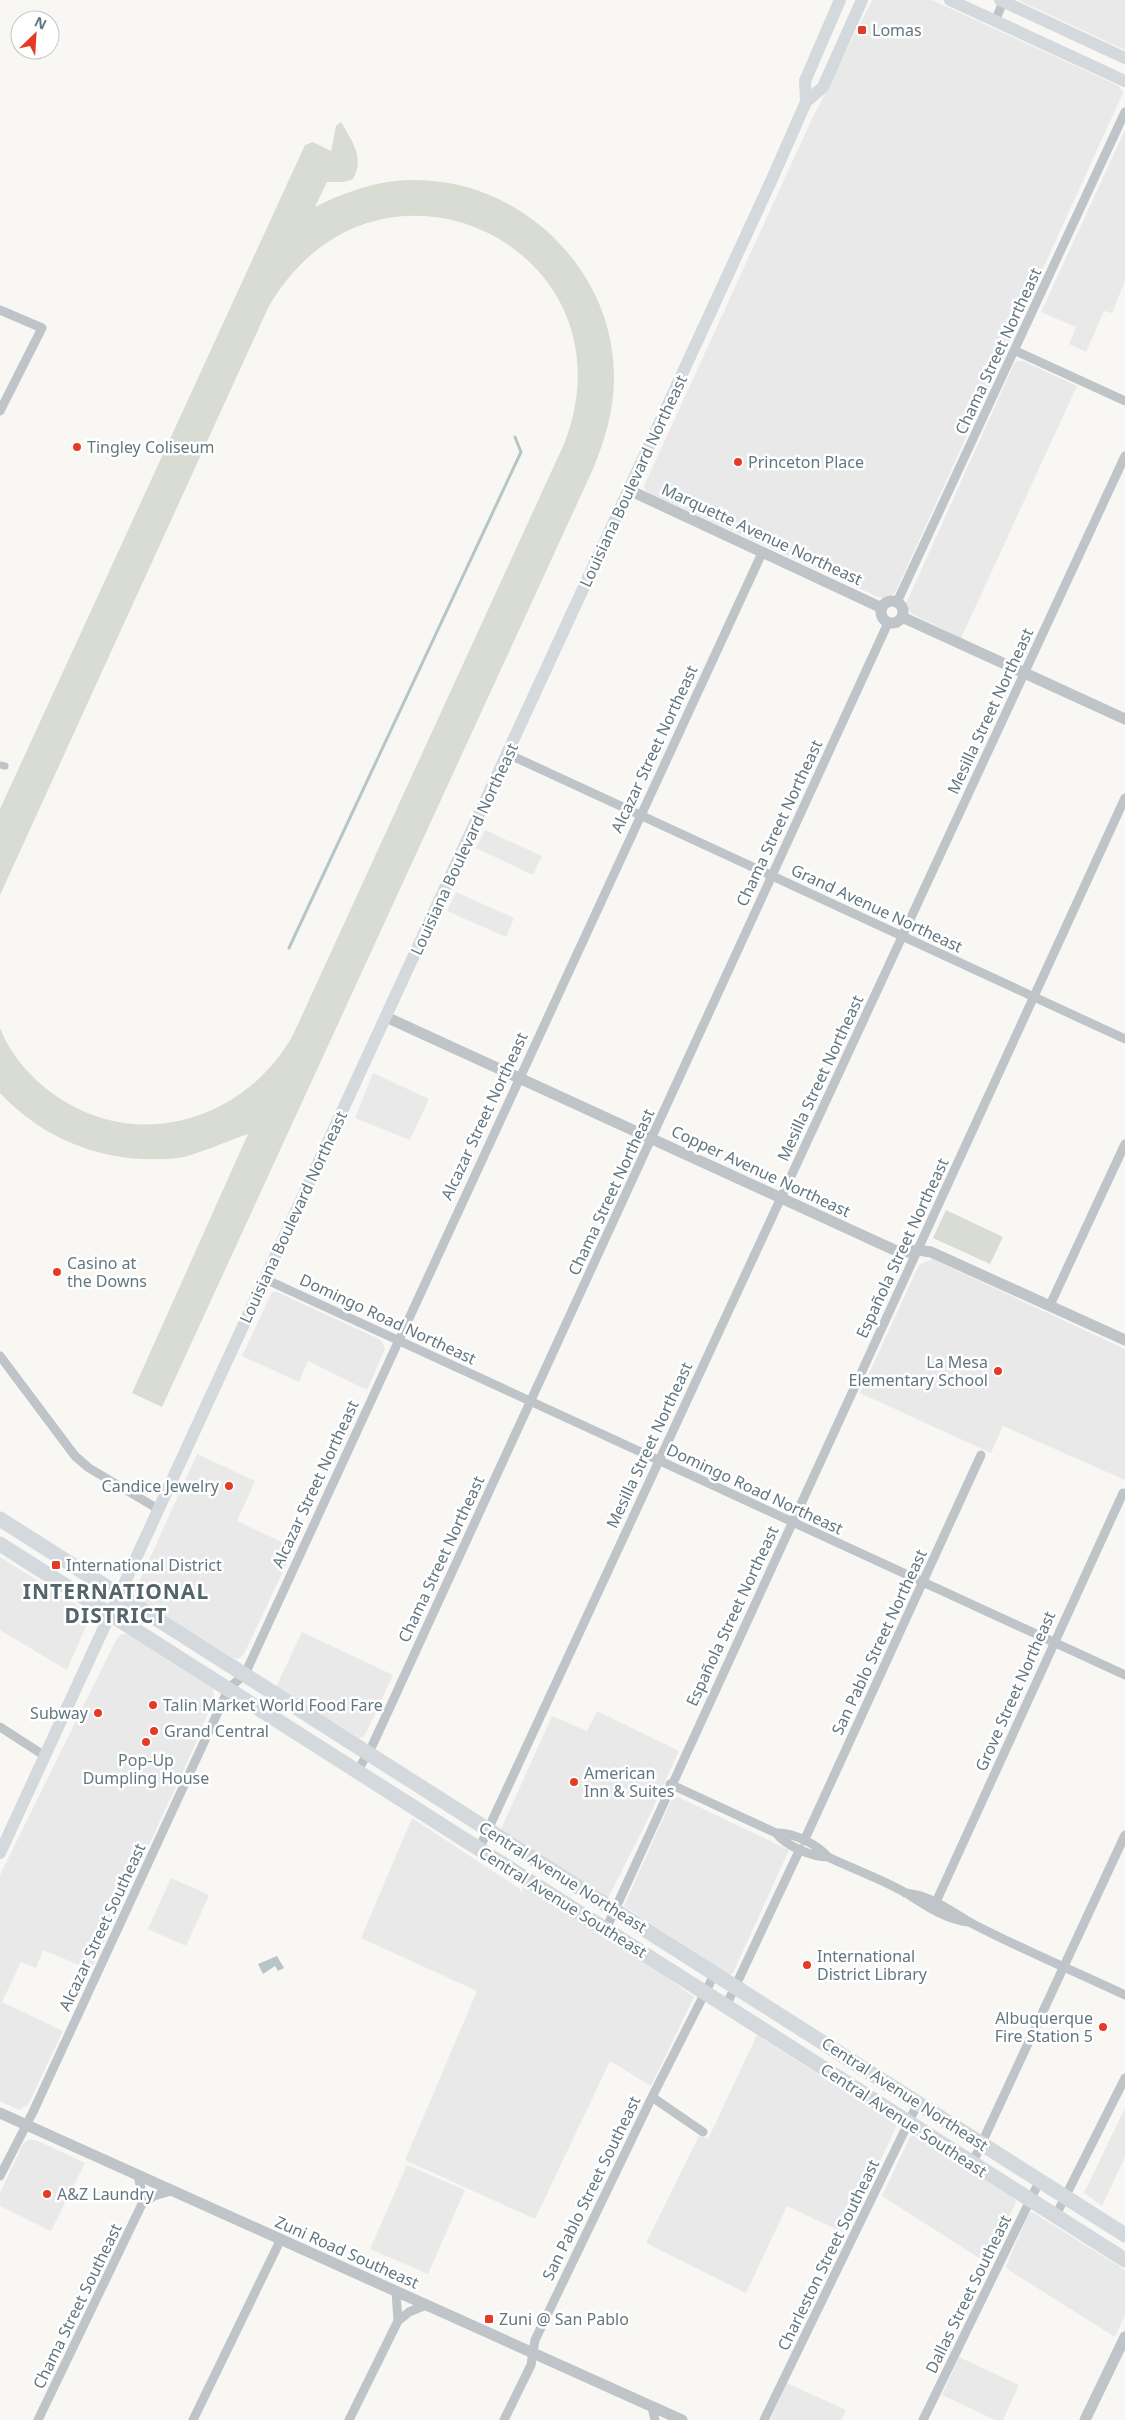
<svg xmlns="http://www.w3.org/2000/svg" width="1125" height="2420" font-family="'Noto Sans',sans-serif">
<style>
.built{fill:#e8e9e8}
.green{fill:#d8dcd3}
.water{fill:#b6c5c7}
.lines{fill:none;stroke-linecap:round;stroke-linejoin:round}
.stream{stroke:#b6c5c7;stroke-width:3}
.pedestrian{stroke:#bec4c7;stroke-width:7}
.minor{stroke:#bec4c7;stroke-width:9}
.tertiary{stroke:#bec4c7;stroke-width:11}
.secondary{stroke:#d3d9dc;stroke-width:12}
.primary{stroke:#d3d9dc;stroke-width:15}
.poi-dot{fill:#e53b26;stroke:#fff;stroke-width:2}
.labels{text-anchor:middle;stroke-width:5;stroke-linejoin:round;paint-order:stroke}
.poi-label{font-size:16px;fill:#627780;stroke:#fff;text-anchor:start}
.street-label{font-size:16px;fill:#627780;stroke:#fff}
.district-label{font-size:21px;font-weight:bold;letter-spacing:1px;fill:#54646b;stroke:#fff}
</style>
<rect width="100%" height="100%" fill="#f8f7f4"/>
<path class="built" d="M872 0H932L1119 86 1123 93 895 593 885 600 649 493 645 490 644 486 811 121Z
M1019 0H1125V50L1020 1Z
M1125 130V281L1112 313 1104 311 1086 352 1069 344 1076 327 1041 312Z
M1017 361H1023L1077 386 961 638 912 614 905 606 1014 364Z
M485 830 542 856 533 875 476 848Z
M456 892 514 918 506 937 447 911Z
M373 1073 429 1099 410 1140 355 1118Z
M932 1259 1125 1349V1480L1003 1426 991 1453 860 1393 919 1265Z
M272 1292H277L381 1340 385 1349 367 1390 308 1361 299 1382 242 1356Z
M197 1454 255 1481 237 1521 294 1548 244 1654 238 1659 233 1658 137 1597 135 1591Z
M0 1557 91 1614 67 1670 0 1630Z
M302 1632 393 1675 364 1737 359 1738 276 1687Z
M122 1634H128L213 1688 214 1698 191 1754 91 1970 43 1950 36 1968 21 1962 2 2002 63 2031 28 2105 19 2110 0 2101V1875L117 1638Z
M597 1711 679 1751 646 1823 609 1896 605 1897 501 1829 552 1716 587 1731Z
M678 1797 789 1850 733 1973 729 1975 624 1906 671 1801Z
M412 1818 520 1889V1893L524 1887 654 1968 694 1997 651 2086 610 2061 535 2219 405 2160 477 1991 361 1938Z
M171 1878 209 1895 186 1946 148 1929Z
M757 2035 897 2125 846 2234 787 2206 746 2293 646 2243 699 2136 708 2139Z
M1125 2108V2157L1102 2206 1084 2193Z
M913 2135 1014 2198 1016 2202 987 2263 882 2196 910 2137Z
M28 2140H36L85 2163 51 2231 0 2206V2193L23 2144Z
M407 2165 465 2190 428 2274 370 2249Z
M1032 2212 1125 2270V2315L1115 2337 1007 2269 1006 2266 1028 2215Z
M959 2357 1019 2385 1003 2420H995L942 2395Z
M787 2383 846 2410 841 2420H770Z"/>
<path class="green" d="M341 122C352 141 365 158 353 179L344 182H327L315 207C345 192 376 181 409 180 518 176 615 269 614 378 614 410 605 440 593 469L162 1407 132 1393 248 1134C227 1141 206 1151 184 1157 170 1160 155 1159 142 1159 86 1156 38 1133 0 1093V1028C10 1054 30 1077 52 1093 135 1154 244 1122 293 1035L564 444C641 247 375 120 268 308L0 895V809L305 145 313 142 331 151 336 126Z
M946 1210 1003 1237 990 1264 933 1238Z"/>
<path class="water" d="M277 1956 284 1968 278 1971 275 1966 263 1974 258 1964Z"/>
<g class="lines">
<path class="stream" d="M289 948 521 452 515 437"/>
<path class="pedestrian" d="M0 765 5 766"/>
<path class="minor" d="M995 21 1004 0
M0 310 42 328 0 411
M1016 351 1125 401
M897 602 1125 112
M508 754 1125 1039
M265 1279 1125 1675
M1050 1305 1125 1144
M0 1356 75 1456 89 1468 158 1509
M0 1727 45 1756
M357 1772 373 1744 888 623
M670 1784 776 1833C786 1846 812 1857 828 1857
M776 1833C792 1832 817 1844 828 1857 853 1869 882 1879 906 1893 925 1905 946 1920 969 1922
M804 1841 981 1455
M479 1849 1125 456
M905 1893C931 1895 950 1911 971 1923 1021 1949 1074 1971 1125 1995
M936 1902 1123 1493
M606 1929 1125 798
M726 2006 800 1849
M652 2097 703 2132
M972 2164 1125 1835
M0 2176 33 2112 229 1688 245 1674 762 553
M138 2176 141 2188 142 2204 154 2196 171 2191
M1055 2217 1125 2078
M396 2292 398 2321
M652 2407 655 2420
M38 2420 142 2204
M193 2420 280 2241
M349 2420 398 2321 409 2312 426 2305
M504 2420 531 2365 535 2340 652 2097 715 1973
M764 2420 918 2103
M923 2420 1040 2180"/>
<path class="tertiary" d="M629 490 882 608
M881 612a11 11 0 1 1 22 0a11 11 0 1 1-22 0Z
M902 617 1125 719
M386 1017 901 1253 918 1250 931 1252 1125 1340
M0 2113 682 2420
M1085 2420 1125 2337"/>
<path class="secondary" d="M950 0 1125 81
M1000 0 1125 58
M806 102 823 87 862 0
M0 1853 772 179 806 102 805 81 840 0"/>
<path class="primary" d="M0 1519 1125 2235
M0 1544 1125 2260"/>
</g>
<g class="poi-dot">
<rect x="857" y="25" width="10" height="10" rx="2.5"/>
<circle cx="77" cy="447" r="5"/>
<circle cx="738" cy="462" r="5"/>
<circle cx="57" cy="1272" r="5"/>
<circle cx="998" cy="1371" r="5"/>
<circle cx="229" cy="1486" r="5"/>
<rect x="51" y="1560" width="10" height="10" rx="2.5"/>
<circle cx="153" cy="1705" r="5"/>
<circle cx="98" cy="1713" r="5"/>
<circle cx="154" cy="1731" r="5"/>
<circle cx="146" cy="1742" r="5"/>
<circle cx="574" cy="1782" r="5"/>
<circle cx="807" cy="1965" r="5"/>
<circle cx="1103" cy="2027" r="5"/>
<circle cx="47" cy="2194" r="5"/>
<rect x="484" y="2314" width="10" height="10" rx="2.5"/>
</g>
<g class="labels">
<g class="poi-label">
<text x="872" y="36">Lomas</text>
<text x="87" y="453">Tingley Coliseum</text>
<text x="748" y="468">Princeton Place</text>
<text x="67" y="1269">Casino at<tspan x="67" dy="18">the Downs</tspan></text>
<text x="988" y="1368" text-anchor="end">La Mesa<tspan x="988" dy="18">Elementary School</tspan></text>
<text x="219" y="1492" text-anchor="end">Candice Jewelry</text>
<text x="66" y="1571">International District</text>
<text x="163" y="1711">Talin Market World Food Fare</text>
<text x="88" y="1719" text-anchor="end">Subway</text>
<text x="164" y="1737">Grand Central</text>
<text x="146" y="1766" text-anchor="middle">Pop-Up<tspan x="146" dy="18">Dumpling House</tspan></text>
<text x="584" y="1779">American<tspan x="584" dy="18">Inn &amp; Suites</tspan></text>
<text x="817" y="1962">International<tspan x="817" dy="18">District Library</tspan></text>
<text x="1093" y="2024" text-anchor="end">Albuquerque<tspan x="1093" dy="18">Fire Station 5</tspan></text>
<text x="57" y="2200">A&amp;Z Laundry</text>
<text x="499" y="2325">Zuni @ San Pablo</text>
</g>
<g class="street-label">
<text transform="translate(998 351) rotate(-65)" y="6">Chama Street Northeast</text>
<text transform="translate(633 481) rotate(-65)" y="6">Louisiana Boulevard Northeast</text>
<text transform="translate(762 534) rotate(25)" y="6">Marquette Avenue Northeast</text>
<text transform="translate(990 711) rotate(-65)" y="6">Mesilla Street Northeast</text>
<text transform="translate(654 749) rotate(-65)" y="6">Alcazar Street Northeast</text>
<text transform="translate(779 823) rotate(-65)" y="6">Chama Street Northeast</text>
<text transform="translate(464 849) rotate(-65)" y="6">Louisiana Boulevard Northeast</text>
<text transform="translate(877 908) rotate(25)" y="6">Grand Avenue Northeast</text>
<text transform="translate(820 1078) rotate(-65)" y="6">Mesilla Street Northeast</text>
<text transform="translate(484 1116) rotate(-65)" y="6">Alcazar Street Northeast</text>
<text transform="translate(761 1171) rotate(25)" y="6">Copper Avenue Northeast</text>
<text transform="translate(611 1192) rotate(-65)" y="6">Chama Street Northeast</text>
<text transform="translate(293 1217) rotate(-65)" y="6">Louisiana Boulevard Northeast</text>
<text transform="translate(902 1248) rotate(-65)" y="6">Española Street Northeast</text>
<text transform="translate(388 1319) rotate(25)" y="6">Domingo Road Northeast</text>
<text transform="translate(649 1445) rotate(-65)" y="6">Mesilla Street Northeast</text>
<text transform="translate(315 1484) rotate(-65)" y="6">Alcazar Street Northeast</text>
<text transform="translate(755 1489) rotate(25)" y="6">Domingo Road Northeast</text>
<text transform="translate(441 1559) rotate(-65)" y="6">Chama Street Northeast</text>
<text transform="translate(732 1616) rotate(-65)" y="6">Española Street Northeast</text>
<text transform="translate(879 1642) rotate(-65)" y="6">San Pablo Street Northeast</text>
<text transform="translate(1015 1691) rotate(-66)" y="6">Grove Street Northeast</text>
<text transform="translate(563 1877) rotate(32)" y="6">Central Avenue Northeast</text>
<text transform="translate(563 1902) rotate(32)" y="6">Central Avenue Southeast</text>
<text transform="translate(102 1927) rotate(-65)" y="6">Alcazar Street Southeast</text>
<text transform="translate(905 2094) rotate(33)" y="6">Central Avenue Northeast</text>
<text transform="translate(904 2120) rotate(33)" y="6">Central Avenue Southeast</text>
<text transform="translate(591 2188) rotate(-64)" y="6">San Pablo Street Southeast</text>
<text transform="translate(347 2252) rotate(24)" y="6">Zuni Road Southeast</text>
<text transform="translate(828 2255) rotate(-64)" y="6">Charleston Street Southeast</text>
<text transform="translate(968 2294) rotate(-64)" y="6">Dallas Street Southeast</text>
<text transform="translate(77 2306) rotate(-64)" y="6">Chama Street Southeast</text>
</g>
<g class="district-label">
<text x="116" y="1599">INTERNATIONAL<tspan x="116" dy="24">DISTRICT</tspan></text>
</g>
</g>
<g transform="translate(35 35) rotate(25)"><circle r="24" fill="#ffffff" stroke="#c0c9cc"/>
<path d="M0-4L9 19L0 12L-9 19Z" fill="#e53b26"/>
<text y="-8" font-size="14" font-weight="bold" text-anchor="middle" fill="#627780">N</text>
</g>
</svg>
